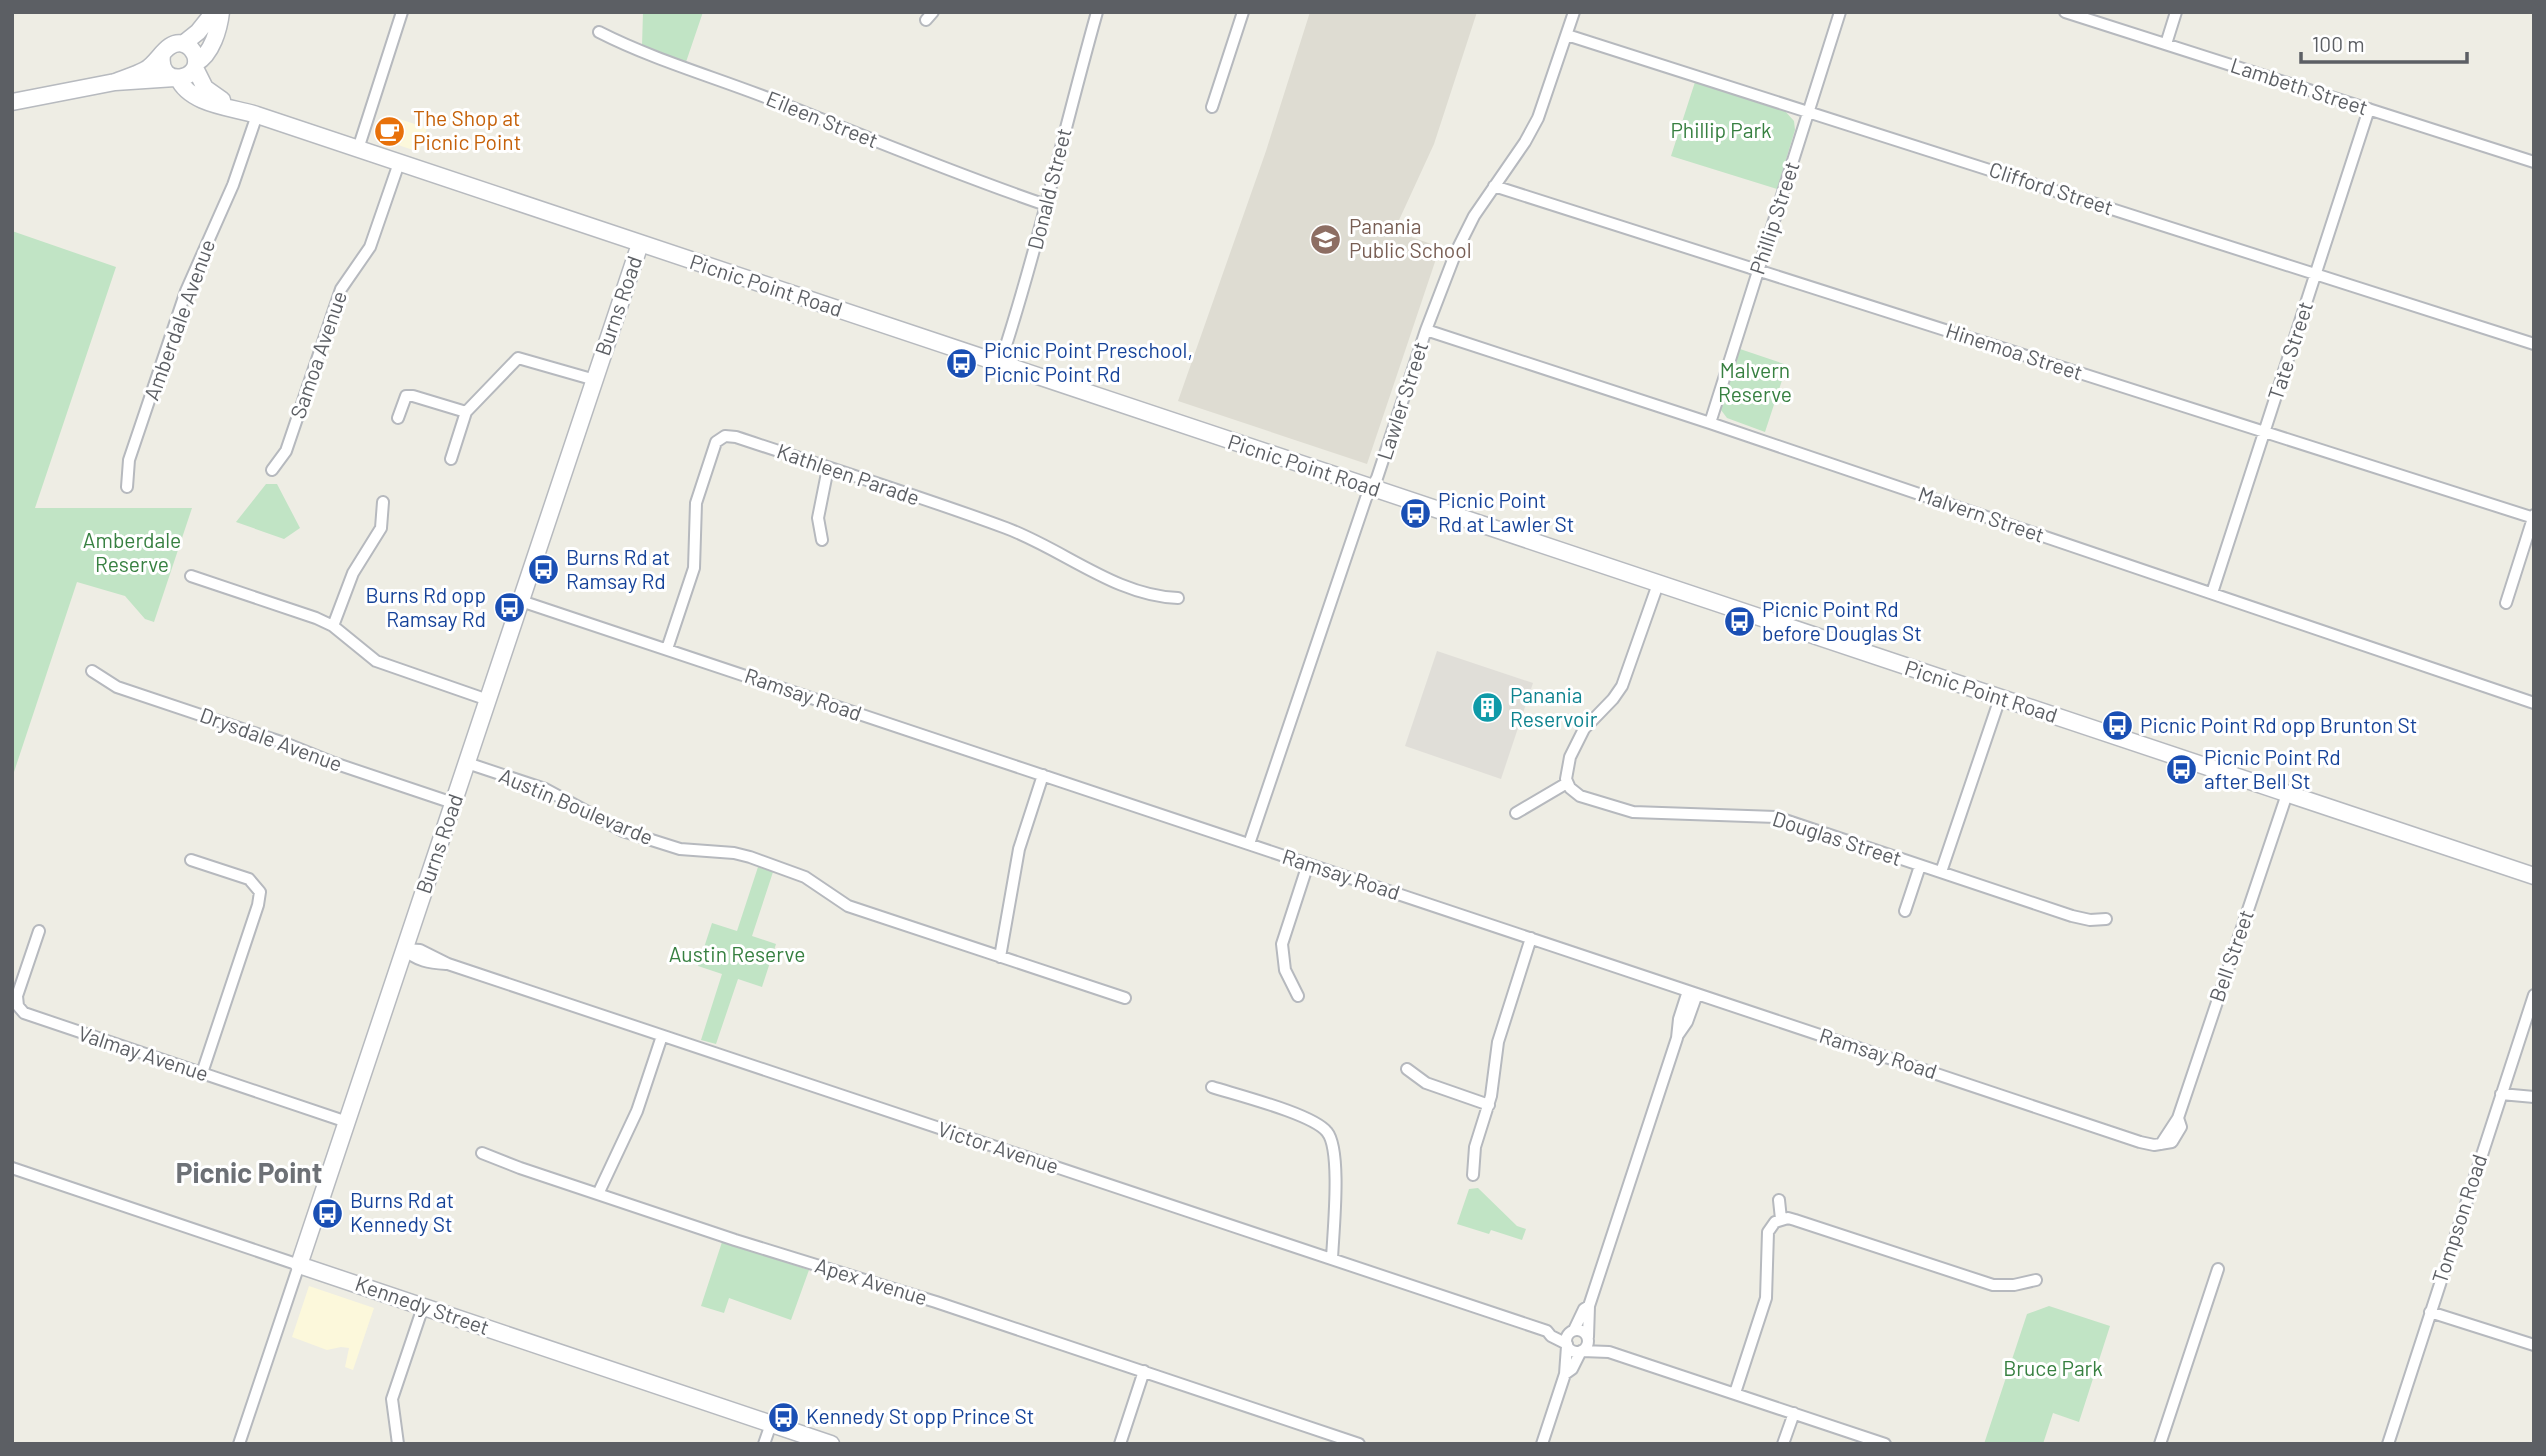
<svg xmlns="http://www.w3.org/2000/svg" width="2546" height="1456" font-family="Barlow,sans-serif">
<style>
.commercial{fill:#fcf8db}
.industrial{fill:#e0ded8}
.education{fill:#dedcd2}
.green{fill:#c1e4c5}
.lines{fill:none;stroke-linecap:round;stroke-linejoin:round}
.street-casing{stroke:#b6b9be;stroke-width:14}
.secondary-casing{stroke:#b7babf;stroke-width:19}
.street{stroke:#fff;stroke-width:10}
.secondary{stroke:#fff;stroke-width:16}
.labels{text-anchor:middle;stroke-width:6;stroke-linejoin:round;paint-order:stroke}
.street-label{font-size:21px;fill:#5c5f64;stroke:#fff}
.food-label{font-size:21px;fill:#c56008;stroke:#fff;text-anchor:start}
.park-label{font-size:21px;fill:#378041;stroke:#fff}
.education-label{font-size:21px;fill:#785e54;stroke:#fff;text-anchor:start}
.transit-label{font-size:21px;fill:#164399;stroke:#fff;text-anchor:start}
.culture-label{font-size:21px;fill:#0d838f;stroke:#fff;text-anchor:start}
.district-label{font-size:28px;font-weight:bold;fill:#6d7176;stroke:#fff}
</style>
<rect width="100%" height="100%" fill="#eeede4"/>
<path class="commercial" d="M387 115 427 128 419 152 383 140 380 137Z
M309 1286 374 1308 353 1370 345 1367 349 1348 341 1347 327 1350 292 1337Z"/>
<path class="industrial" d="M1437 651 1533 683 1501 779 1405 746Z"/>
<path class="education" d="M1310 12H1477L1434 144 1394 231 1440 247 1367 464 1178 401 1266 151Z"/>
<path class="green" d="M643 12H703L686 62 642 46Z
M1695 82 1785 111 1794 121 1795 130 1777 189 1671 156Z
M12 231 116 267 35 508H192L154 622 145 619 125 596 77 582 12 778Z
M1740 349 1787 365 1765 432 1727 418 1721 410Z
M266 484H277L300 528 284 539 236 522Z
M758 867 773 872 752 936 776 944 762 987 738 979 716 1044 701 1040 722 974 698 966 712 923 737 931Z
M1478 1188 1517 1226 1526 1229 1522 1240 1491 1230 1489 1234 1457 1224 1469 1189Z
M722 1242 809 1270 791 1320 729 1298 724 1313 701 1306Z
M2049 1306 2110 1326 2079 1422 2053 1413 2043 1444H1984L2027 1314Z"/>
<g class="lines">
<defs>
<path id="street" d="M2065 12 2534 162
M926 20 933 12
M599 32C656 61 718 78 778 102 867 137 955 174 1046 205
M1567 35 2534 344
M2166 44 2176 12
M1212 107 1243 12
M358 149 402 12
M1494 186 2534 518
M1426 330 1710 423 2534 703
M1000 364C1038 248 1064 129 1097 12
M398 418 406 396H413L466 412 518 358 595 380
M1710 423 1840 12
M451 459 466 412
M272 470 286 451 341 289 370 247 399 163
M127 487 129 460 186 291 233 185 257 115
M822 540 818 518 828 468
M191 576 316 618 333 626 376 661 488 700
M1658 584 1622 686 1613 699 1584 729 1570 757 1566 779 1570 788 1580 796 1633 812 1776 817 2072 916 2090 920 2106 919
M2212 593 2369 109
M521 601 2140 1142 2154 1145 2172 1142 2181 1127 2178 1118
M2506 603 2534 515
M333 626 353 573 381 528 383 502
M667 649 694 568 696 503 716 442 725 436 736 437C826 467 917 495 1006 528 1063 549 1116 596 1178 598
M92 671 117 687 287 744 334 763 453 803
M467 763 545 789 623 831 680 849 734 853 750 857 805 877 848 906 1125 998
M1516 813 1567 783
M1249 844 1366 498 1377 478 1426 330 1456 252 1474 216 1525 142 1538 118 1574 12
M191 860 249 879 260 892 258 905 202 1073
M1941 872 2000 698
M1905 911 1920 866
M39 931 17 996 18 1006 24 1013 347 1122
M404 949 420 950 448 964 1547 1331 1551 1336 1567 1344
M404 949C416 961 430 963 446 964
M1000 957 1019 849 1043 775
M1298 996 1285 970 1282 944 1308 864
M1678 1035 1687 1022 1697 994
M1407 1069 1426 1083 1489 1105
M1212 1087C1237 1095 1313 1114 1327 1132 1342 1150 1333 1233 1332 1259
M2501 1094 2534 1097
M2161 1144 2178 1118 2287 794
M482 1153 520 1168 735 1240 936 1302 1359 1444
M12 1168 299 1265 239 1444
M1473 1175 1475 1147 1491 1096 1498 1042 1531 938
M598 1194 637 1111 662 1036
M1779 1200 1781 1219
M2430 1312 2534 1345
M1566 1341a11 11 0 1 1 22 0a11 11 0 1 1-22 0Z
M1574 1330 1584 1309 1589 1306
M1588 1337 1589 1306 1677 1038 1679 1019 1688 991
M1582 1351 1609 1352 1885 1444
M1565 1374 1572 1369 1581 1351
M1735 1393 1766 1298 1768 1232 1775 1222 1788 1218 1795 1220 1993 1285H2014L2036 1280
M398 1444 392 1399 423 1307
M764 1444 771 1424
M1120 1444 1144 1371
M1542 1444 1565 1374 1567 1346
M1783 1444 1794 1413
M2160 1444 2218 1269
M2388 1444 2534 995"/>
<path id="secondary" d="M183 44 198 32 214 12
M196 63C212 54 219 29 221 12
M195 68 205 88 222 100
M178 78C190 105 232 107 257 115L2534 876
M115 82C125 78 136 75 145 70 159 63 166 39 184 44 189 46 193 50 195 55 204 81 157 89 162 55
M12 102 115 82 175 78
M640 244 299 1265 831 1444"/>
</defs>
<use href="#street" class="street-casing"/>
<use href="#secondary" class="secondary-casing"/>
<use href="#street" class="street"/>
<use href="#secondary" class="secondary"/>
</g>
<defs>
<symbol id="cafe-disc" viewBox="-11 -11 22 22"><circle r="9.5" fill="#e8710a" stroke="#fff"/><path d="M-5.5-4.5H6V0H3Q3 3.5 0 3.5H-2.5Q-5.5 3.5-5.5 0ZM3-3.2v2h1.7v-2ZM-6 4.5H4V6H-6Z" fill="#fff"/></symbol>
<symbol id="school-disc" viewBox="-11 -11 22 22"><circle r="9.5" fill="#8d6e63" stroke="#fff"/><path d="M0-5L7-2L0 1L-7-2ZM-4 1L0 2.5L4 1V4Q0 6-4 4Z" fill="#fff"/></symbol>
<symbol id="bus-disc" viewBox="-11 -11 22 22"><circle r="9.5" fill="#1a4fb4" stroke="#fff"/><path d="M-5-6H5V4H4V6H2V4H-2V6H-4V4H-5ZM-3.5-4V0h7V-4ZM-3.5 1.2v1.5H-2V1.2ZM2 1.2v1.5H3.5V1.2Z" fill="#fff"/></symbol>
<symbol id="building-disc" viewBox="-11 -11 22 22"><circle r="9.5" fill="#0f9aa8" stroke="#fff"/><path d="M-4-6H4V6H1V3H-1V6H-4ZM-2.5-4.3h1.7v1.8h-1.7ZM.8-4.3h1.7v1.8H.8ZM-2.5-1h1.7V.8h-1.7ZM.8-1h1.7V.8H.8Z" fill="#fff"/></symbol>
</defs>
<g fill-rule="evenodd">
<use href="#cafe-disc" x="372" y="114" width="35" height="35"/>
<use href="#school-disc" x="1308" y="222" width="35" height="35"/>
<use href="#bus-disc" x="944" y="346" width="35" height="35"/>
<use href="#bus-disc" x="1398" y="496" width="35" height="35"/>
<use href="#bus-disc" x="526" y="552" width="35" height="35"/>
<use href="#bus-disc" x="492" y="590" width="35" height="35"/>
<use href="#bus-disc" x="1722" y="604" width="35" height="35"/>
<use href="#building-disc" x="1470" y="690" width="35" height="35"/>
<use href="#bus-disc" x="2100" y="708" width="35" height="35"/>
<use href="#bus-disc" x="2164" y="752" width="35" height="35"/>
<use href="#bus-disc" x="310" y="1196" width="35" height="35"/>
<use href="#bus-disc" x="766" y="1400" width="35" height="35"/>
</g>
<g class="labels">
<g class="street-label">
<text transform="translate(2299 87) rotate(18)" y="7">Lambeth Street</text>
<text transform="translate(822 120) rotate(22)" y="7">Eileen Street</text>
<text transform="translate(1050 189) rotate(-76)" y="7">Donald Street</text>
<text transform="translate(2051 189) rotate(18)" y="7">Clifford Street</text>
<text transform="translate(1775 218) rotate(-72)" y="7">Phillip Street</text>
<text transform="translate(766 286) rotate(18)" y="7">Picnic Point Road</text>
<text transform="translate(619 306) rotate(-71)" y="7">Burns Road</text>
<text transform="translate(180 320) rotate(-70)" y="7">Amberdale Avenue</text>
<text transform="translate(2291 351) rotate(-72)" y="7">Tate Street</text>
<text transform="translate(2014 352) rotate(18)" y="7">Hinemoa Street</text>
<text transform="translate(319 355) rotate(-71)" y="7">Samoa Avenue</text>
<text transform="translate(1403 401) rotate(-72)" y="7">Lawler Street</text>
<text transform="translate(1304 466) rotate(18)" y="7">Picnic Point Road</text>
<text transform="translate(848 475) rotate(19)" y="7">Kathleen Parade</text>
<text transform="translate(1981 515) rotate(19)" y="7">Malvern Street</text>
<text transform="translate(1981 692) rotate(18)" y="7">Picnic Point Road</text>
<text transform="translate(803 695) rotate(19)" y="7">Ramsay Road</text>
<text transform="translate(271 740) rotate(20)" y="7">Drysdale Avenue</text>
<text transform="translate(576 807) rotate(23)" y="7">Austin Boulevarde</text>
<text transform="translate(1837 839) rotate(18)" y="7">Douglas Street</text>
<text transform="translate(440 844) rotate(-71)" y="7">Burns Road</text>
<text transform="translate(1341 875) rotate(18)" y="7">Ramsay Road</text>
<text transform="translate(2232 956) rotate(-71)" y="7">Bell Street</text>
<text transform="translate(143 1054) rotate(18)" y="7">Valmay Avenue</text>
<text transform="translate(1878 1054) rotate(18)" y="7">Ramsay Road</text>
<text transform="translate(998 1148) rotate(18)" y="7">Victor Avenue</text>
<text transform="translate(2460 1219) rotate(-72)" y="7">Tompson Road</text>
<text transform="translate(871 1282) rotate(17)" y="7">Apex Avenue</text>
<text transform="translate(422 1306) rotate(19)" y="7">Kennedy Street</text>
</g>
<g class="food-label">
<text x="413" y="126">The Shop at<tspan x="413" dy="24">Picnic Point</tspan></text>
</g>
<g class="park-label">
<text x="1721" y="138">Phillip Park</text>
<text x="1755" y="378">Malvern<tspan x="1755" dy="24">Reserve</tspan></text>
<text x="132" y="548">Amberdale<tspan x="132" dy="24">Reserve</tspan></text>
<text x="737" y="962">Austin Reserve</text>
<text x="2053" y="1376">Bruce Park</text>
</g>
<g class="education-label">
<text x="1349" y="234">Panania<tspan x="1349" dy="24">Public School</tspan></text>
</g>
<g class="transit-label">
<text x="984" y="358">Picnic Point Preschool,<tspan x="984" dy="24">Picnic Point Rd</tspan></text>
<text x="1438" y="508">Picnic Point<tspan x="1438" dy="24">Rd at Lawler St</tspan></text>
<text x="566" y="565">Burns Rd at<tspan x="566" dy="24">Ramsay Rd</tspan></text>
<text x="486" y="603" text-anchor="end">Burns Rd opp<tspan x="486" dy="24">Ramsay Rd</tspan></text>
<text x="1762" y="617">Picnic Point Rd<tspan x="1762" dy="24">before Douglas St</tspan></text>
<text x="2140" y="733">Picnic Point Rd opp Brunton St</text>
<text x="2204" y="765">Picnic Point Rd<tspan x="2204" dy="24">after Bell St</tspan></text>
<text x="350" y="1208">Burns Rd at<tspan x="350" dy="24">Kennedy St</tspan></text>
<text x="806" y="1424">Kennedy St opp Prince St</text>
</g>
<g class="culture-label">
<text x="1510" y="703">Panania<tspan x="1510" dy="24">Reservoir</tspan></text>
</g>
<g class="district-label">
<text x="249" y="1183">Picnic Point</text>
</g>
</g>
<rect width="2546" height="1456" fill="none" stroke="#5c5f64" stroke-width="28"/>
<path d="M2301 52v10h166v-10" fill="none" stroke="#5c5f64" stroke-width="3.5"/>
<text x="2312" y="52" font-size="21" fill="#5c5f64" stroke="#ffffff" stroke-width="5" paint-order="stroke">100 m</text>
</svg>
